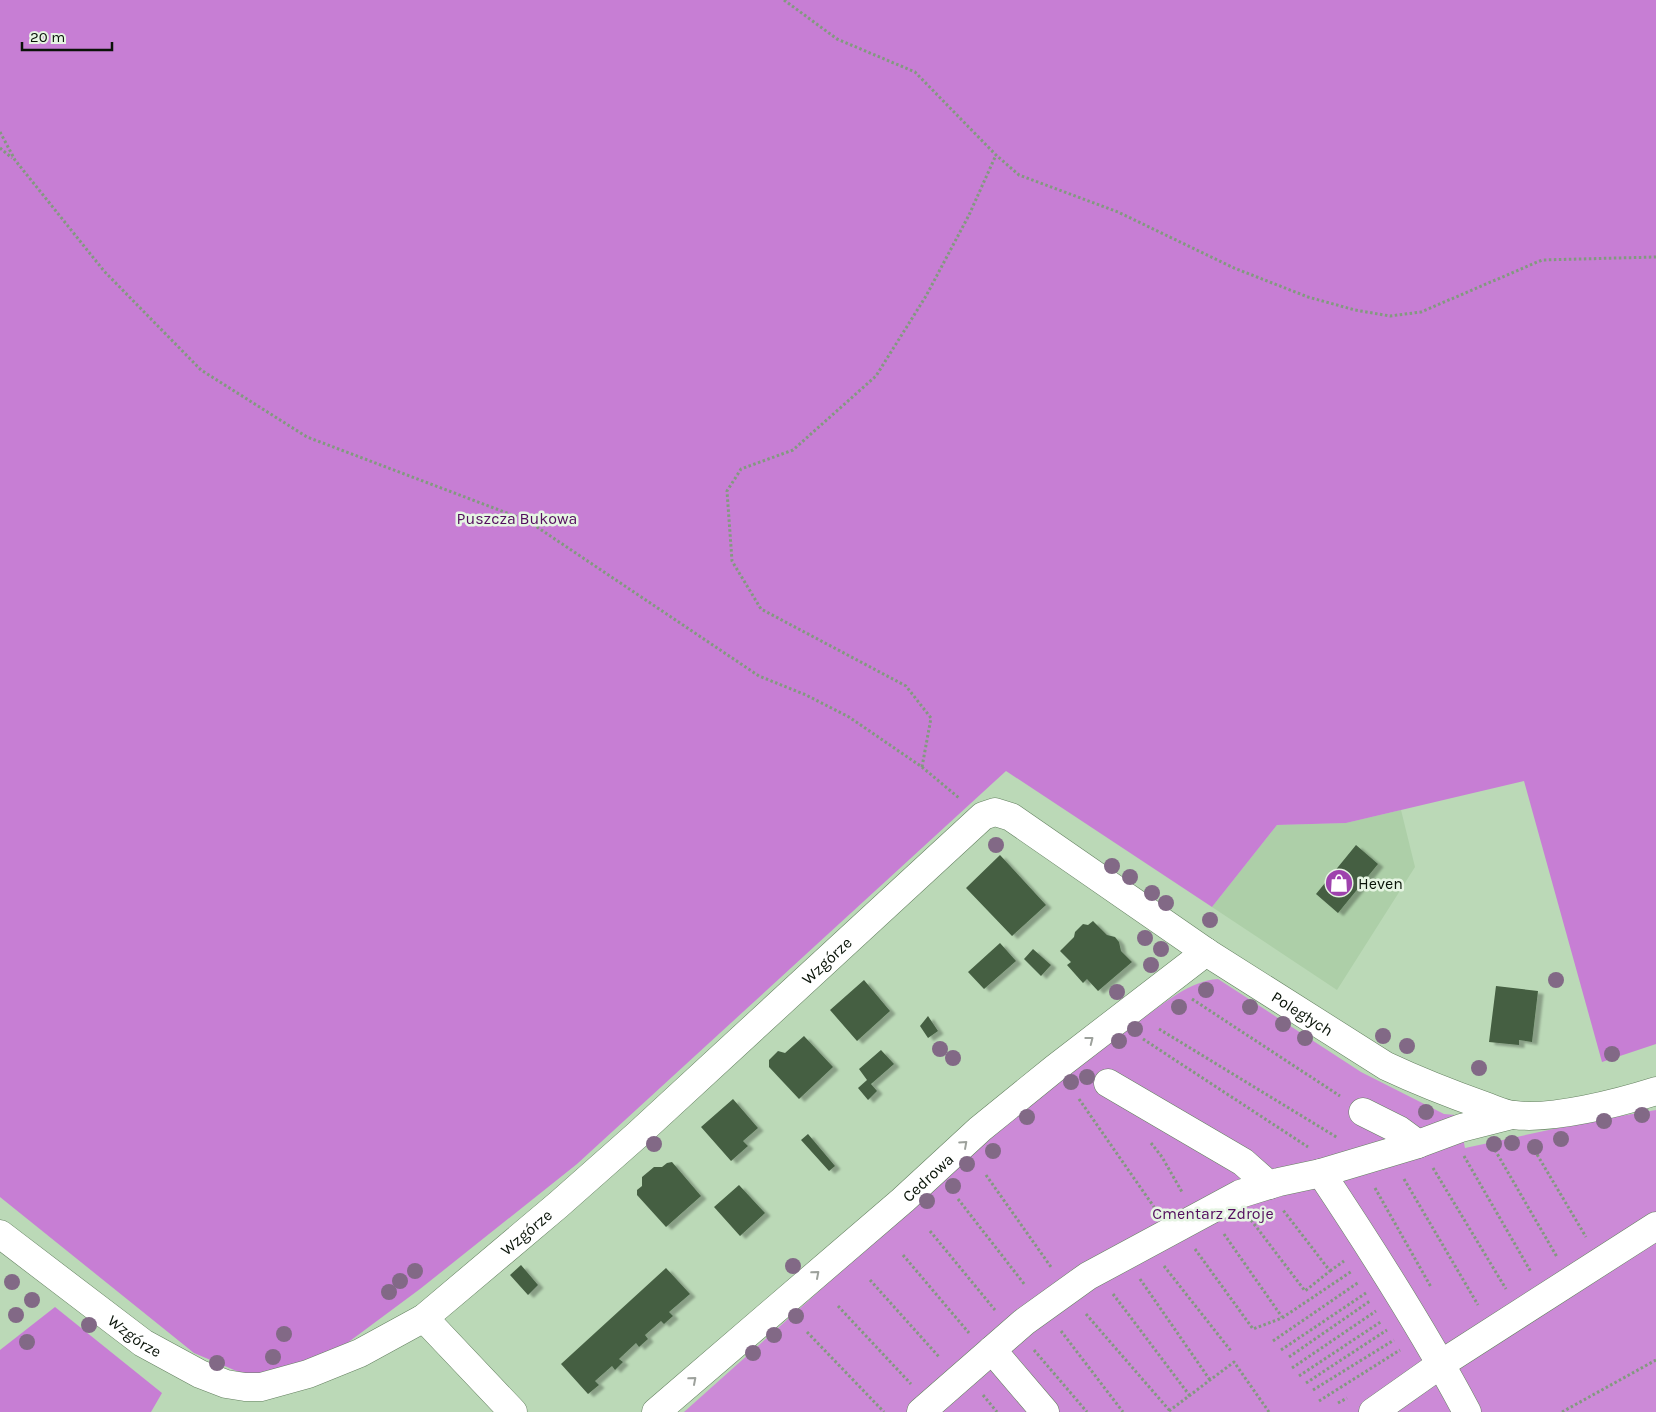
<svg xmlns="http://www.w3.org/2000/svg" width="1656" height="1412" font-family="Karla,sans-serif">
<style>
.built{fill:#adcfa8}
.green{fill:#cc8ad7}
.forest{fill:#c77ed4}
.building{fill:#455f42;filter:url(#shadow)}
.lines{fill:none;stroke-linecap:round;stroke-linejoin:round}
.minor-casing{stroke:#648060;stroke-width:29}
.path{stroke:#82997f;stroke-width:3;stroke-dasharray:2.5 2.5;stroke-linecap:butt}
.minor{stroke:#fff;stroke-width:28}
.tree{fill:#826986}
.oneway{stroke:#9da19c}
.labels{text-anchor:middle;stroke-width:5;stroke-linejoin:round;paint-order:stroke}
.park-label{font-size:16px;fill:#530e5e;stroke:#e6f5e3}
.poi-label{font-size:16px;fill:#091308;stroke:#e6f5e3;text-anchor:start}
.street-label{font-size:16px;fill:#091308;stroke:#e6f5e3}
</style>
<defs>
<filter id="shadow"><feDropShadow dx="5.5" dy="3" stdDeviation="1" flood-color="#0004"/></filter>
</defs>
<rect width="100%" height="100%" fill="#bbd9b7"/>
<path class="built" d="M1401 810 1415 867 1337 990 1212 907 1277 825 1346 823Z"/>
<path class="green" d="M1218 979 1361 1072 1444 1114 1455 1115 1461 1128 1465 1148 1591 1121 1656 1110V1412H684C759 1345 834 1278 909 1210 983 1144 1058 1077 1139 1021 1163 1005 1188 981 1218 979Z"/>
<path class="forest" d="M0 0H1656V1044L1602 1062 1524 781 1346 823 1277 825 1212 907 1006 771 577 1164 420 1289 327 1358 253 1378 194 1353 0 1197Z
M55 1307 162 1393 151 1412H0V1350Z"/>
<path class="building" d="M1356 845 1378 864 1338 913 1316 894Z
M1000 855 1046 905 1012 936 966 888Z
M1093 921 1107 935 1115 937 1119 942 1121 951 1132 962 1098 991 1087 979 1083 983 1067 965 1071 962 1060 951 1074 937 1075 932 1083 924 1088 925Z
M1000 943 1016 961 984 989 968 972Z
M1033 949 1051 965 1041 976 1024 959Z
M864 980 890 1011 857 1041 830 1010Z
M1496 986 1538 991 1532 1042 1519 1040V1045L1489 1042Z
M928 1016 938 1031 928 1038 920 1026Z
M804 1036 833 1067 799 1099 769 1067V1060L778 1051 785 1053Z
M881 1050 894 1064 871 1084 877 1091 868 1100 858 1088 867 1080 859 1069Z
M733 1099 758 1128 743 1141 748 1146 731 1161 701 1127Z
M808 1134 835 1166 829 1171 801 1140Z
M672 1162 701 1196 666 1227 637 1195V1190L642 1186V1177L654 1167H662L667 1163Z
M739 1185 765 1213 740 1236 714 1207Z
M521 1265 538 1285 528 1295 510 1275Z
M666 1268 690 1294 669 1312 673 1316 664 1324 661 1321 645 1335 648 1339 639 1347 636 1343 619 1359 623 1362 615 1370 612 1366 595 1381 599 1385 588 1394 561 1364Z"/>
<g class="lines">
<defs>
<g id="minor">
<path d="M1108 1083 1243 1162 1269 1185"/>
<path d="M1363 1112 1399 1130 1418 1144"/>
<path d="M1321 1173C1373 1251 1423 1329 1467 1412"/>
<path id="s1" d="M0 1234 143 1343 200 1374 226 1384 245 1387H261L308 1374 360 1353 424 1318 558 1205 636 1136 983 816 995 812 1011 817 1206 952 1386 1066C1418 1081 1451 1094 1485 1106 1494 1109 1504 1114 1514 1115 1552 1120 1618 1103 1656 1091"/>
<path d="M424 1318 513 1412"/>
<path d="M992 1350 1045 1412"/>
<path id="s2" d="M656 1412 903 1200 980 1129 1054 1069 1206 952"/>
<path d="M921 1412 1024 1322 1088 1276 1240 1194 1279 1182 1321 1173 1418 1144 1461 1128 1512 1115"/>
<path d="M1373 1412 1441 1364 1656 1226"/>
</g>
</defs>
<use href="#minor" class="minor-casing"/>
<path class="path" d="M784 0 837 39 915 72 996 155 1019 175 1118 212 1234 268 1308 297 1355 310 1390 316 1421 312 1542 260 1656 257
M0 132 15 160 104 271 201 370 307 437 528 521 759 676 806 695 849 717 922 767 959 798
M0 148 12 158
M922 767 931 718 906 686 761 609 732 561 727 491 741 469 793 450 876 376 926 296 969 215 996 155
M1192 999 1340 1096
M1159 1029 1338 1138
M1143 1039 1308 1147
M1079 1099 1154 1207
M1151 1143 1162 1157 1182 1192
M1532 1146 1586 1237
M1495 1150 1557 1257
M1464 1156 1531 1272
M1433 1168 1506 1289
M986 1175 1051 1267
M1404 1179 1478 1305
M1375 1188 1431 1287
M958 1199 1025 1285
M1251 1220 1305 1291 1330 1271 1283 1210
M930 1231 995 1310
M1224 1234 1282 1317
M1195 1249 1253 1329 1282 1318 1352 1271
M903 1255 969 1333
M1164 1266 1231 1351
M1330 1271 1344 1261
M1140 1279 1210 1380
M870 1280 940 1358
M1113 1294 1190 1396
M838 1306 911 1384
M1086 1314 1170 1411
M1061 1331 1123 1412
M807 1332 884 1412
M1273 1341 1359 1282
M1034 1350 1087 1412
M1281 1350 1366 1293
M1289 1357 1370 1301
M1292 1368 1376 1311
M1299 1376 1382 1321
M1306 1383 1387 1330
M1313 1390 1394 1340
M983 1395 997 1412
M1319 1401 1400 1350
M1338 1403 1347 1398
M1169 1411 1234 1362 1269 1412
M1562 1412 1656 1360"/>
<use href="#minor" class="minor"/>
</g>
<g class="tree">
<circle cx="996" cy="845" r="8"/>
<circle cx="1112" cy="866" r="8"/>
<circle cx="1130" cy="877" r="8"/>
<circle cx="1152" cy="893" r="8"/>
<circle cx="1166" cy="903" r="8"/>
<circle cx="1210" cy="920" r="8"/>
<circle cx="1145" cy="938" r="8"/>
<circle cx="1161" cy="949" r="8"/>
<circle cx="1151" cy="965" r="8"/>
<circle cx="1556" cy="980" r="8"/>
<circle cx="1206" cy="990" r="8"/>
<circle cx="1117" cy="992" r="8"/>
<circle cx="1179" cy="1007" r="8"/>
<circle cx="1250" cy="1007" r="8"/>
<circle cx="1283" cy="1024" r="8"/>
<circle cx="1135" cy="1029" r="8"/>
<circle cx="1383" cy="1036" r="8"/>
<circle cx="1305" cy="1038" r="8"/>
<circle cx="1119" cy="1041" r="8"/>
<circle cx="1407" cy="1046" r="8"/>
<circle cx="940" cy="1049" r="8"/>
<circle cx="1612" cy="1054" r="8"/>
<circle cx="953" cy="1058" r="8"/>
<circle cx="1479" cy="1068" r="8"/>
<circle cx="1087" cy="1077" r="8"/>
<circle cx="1071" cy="1082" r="8"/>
<circle cx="1426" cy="1112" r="8"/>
<circle cx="1642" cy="1115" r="8"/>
<circle cx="1027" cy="1117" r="8"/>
<circle cx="1604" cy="1121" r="8"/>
<circle cx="1561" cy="1139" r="8"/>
<circle cx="1512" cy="1143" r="8"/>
<circle cx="654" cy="1144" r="8"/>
<circle cx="1494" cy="1144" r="8"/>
<circle cx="1535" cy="1147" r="8"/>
<circle cx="993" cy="1151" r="8"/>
<circle cx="967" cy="1164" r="8"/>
<circle cx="953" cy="1186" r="8"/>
<circle cx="927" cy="1201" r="8"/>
<circle cx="793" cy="1266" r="8"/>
<circle cx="415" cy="1271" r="8"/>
<circle cx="400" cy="1281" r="8"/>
<circle cx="12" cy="1282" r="8"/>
<circle cx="389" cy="1292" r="8"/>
<circle cx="32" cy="1300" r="8"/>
<circle cx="16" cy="1315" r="8"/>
<circle cx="796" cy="1316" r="8"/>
<circle cx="89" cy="1325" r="8"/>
<circle cx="284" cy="1334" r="8"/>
<circle cx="774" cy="1335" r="8"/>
<circle cx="27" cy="1342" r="8"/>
<circle cx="753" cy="1353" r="8"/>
<circle cx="273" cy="1357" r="8"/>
<circle cx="217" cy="1363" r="8"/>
</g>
<defs><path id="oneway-chevron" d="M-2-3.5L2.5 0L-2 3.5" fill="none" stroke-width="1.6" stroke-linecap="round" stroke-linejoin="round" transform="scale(1.25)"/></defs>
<g class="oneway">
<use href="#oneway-chevron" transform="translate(1090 1040) rotate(-38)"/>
<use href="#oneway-chevron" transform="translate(964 1144) rotate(-42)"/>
<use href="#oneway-chevron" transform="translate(816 1274) rotate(-41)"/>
<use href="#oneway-chevron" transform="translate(693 1380) rotate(-41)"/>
</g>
<defs>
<symbol id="shop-disc" viewBox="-11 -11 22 22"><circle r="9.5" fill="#9e42ad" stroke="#e6f5e3"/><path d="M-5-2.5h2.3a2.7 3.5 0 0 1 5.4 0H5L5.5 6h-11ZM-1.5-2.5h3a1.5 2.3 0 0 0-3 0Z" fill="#fff"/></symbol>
</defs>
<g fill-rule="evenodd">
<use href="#shop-disc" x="1323" y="867" width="32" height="32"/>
</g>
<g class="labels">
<g class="park-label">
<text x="517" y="524">Puszcza Bukowa</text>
<text x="1213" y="1219">Cmentarz Zdroje</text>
</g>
<g class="poi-label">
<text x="1358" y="889">Heven</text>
</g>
<g class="street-label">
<text dy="6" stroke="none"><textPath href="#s1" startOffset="1024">Wzgórze</textPath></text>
<text dy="6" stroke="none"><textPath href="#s1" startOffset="1618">Poległych</textPath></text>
<text dy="6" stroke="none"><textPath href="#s2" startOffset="359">Cedrowa</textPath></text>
<text dy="6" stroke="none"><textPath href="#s1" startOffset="619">Wzgórze</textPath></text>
<text dy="6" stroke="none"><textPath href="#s1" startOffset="169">Wzgórze</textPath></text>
</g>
</g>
<path d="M22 42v8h90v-8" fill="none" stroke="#091308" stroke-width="2.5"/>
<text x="30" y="42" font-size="15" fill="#091308" stroke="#e6f5e3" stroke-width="4" paint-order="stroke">20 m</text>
</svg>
